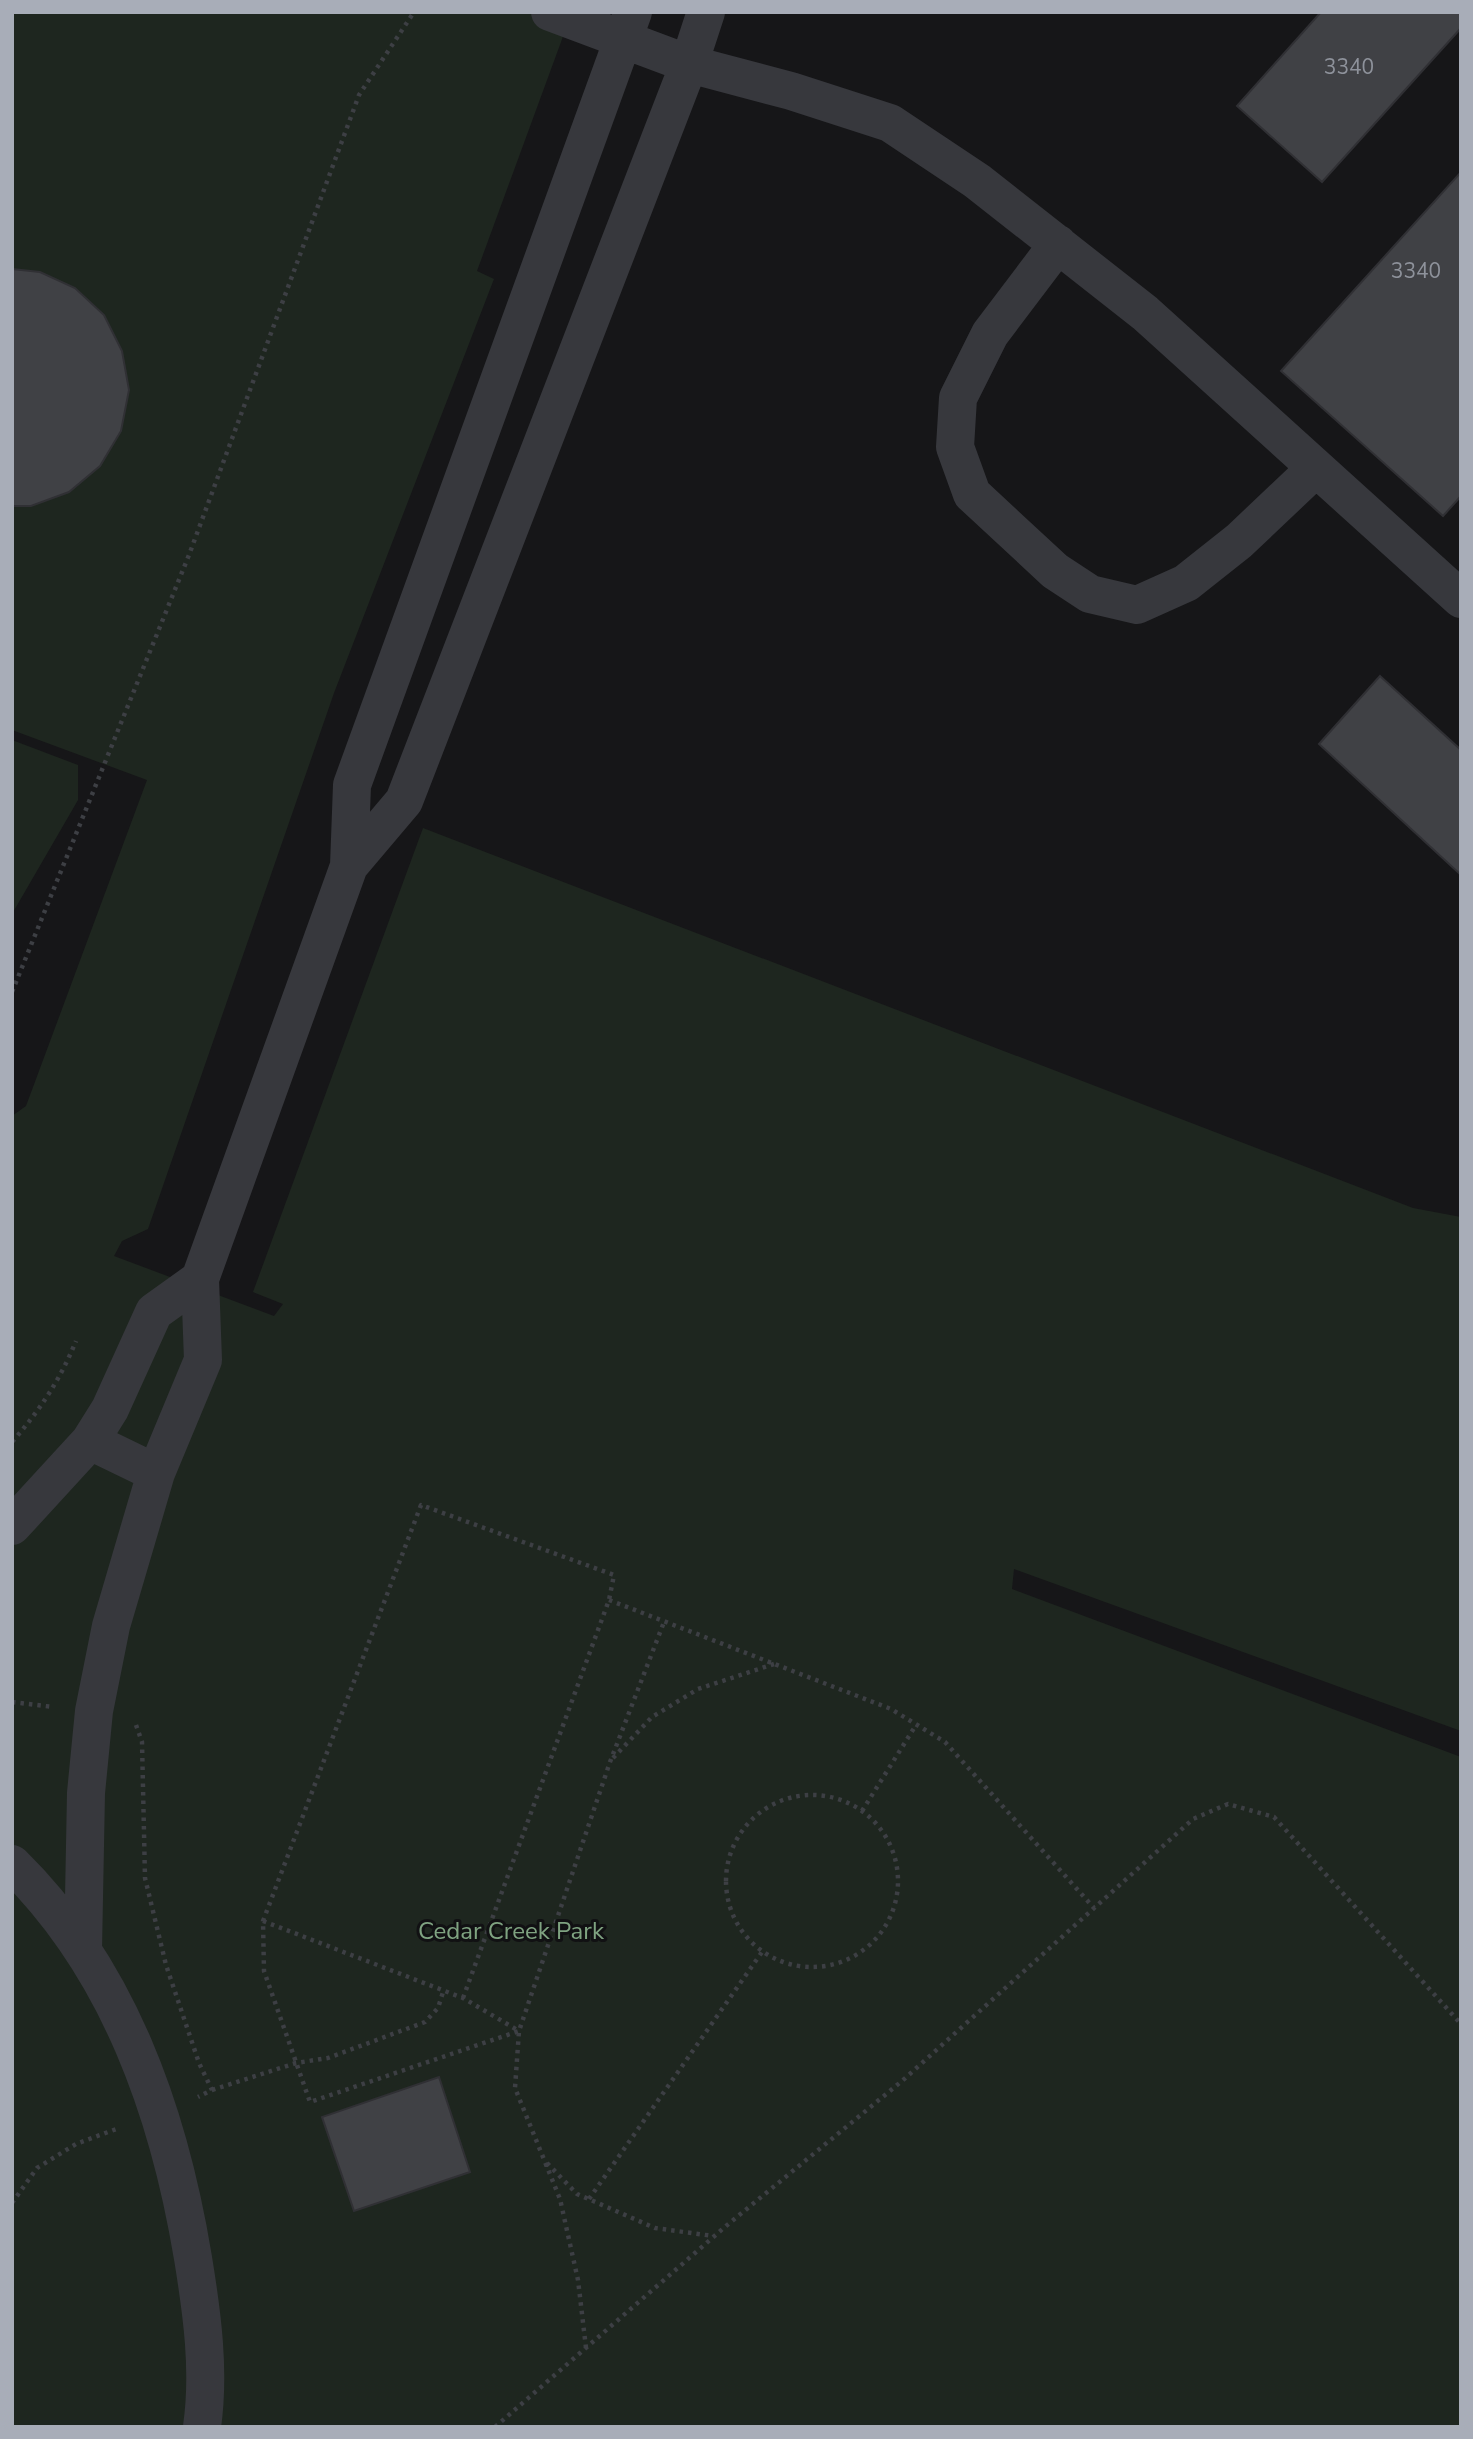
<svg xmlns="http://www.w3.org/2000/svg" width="1473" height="2439" font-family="'Nunito Sans',sans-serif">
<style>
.green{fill:#1e261f}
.building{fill:#404145;stroke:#303034;stroke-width:2}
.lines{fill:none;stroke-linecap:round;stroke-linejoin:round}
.path{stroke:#3d3f44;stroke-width:4.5;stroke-dasharray:3.5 5;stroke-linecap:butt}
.minor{stroke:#37383d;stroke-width:38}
.labels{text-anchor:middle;stroke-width:6;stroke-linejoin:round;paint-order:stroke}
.number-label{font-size:21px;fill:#8e929b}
.park-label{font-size:24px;fill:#7fa381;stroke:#111113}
</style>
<rect width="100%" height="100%" fill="#161618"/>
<path class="green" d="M12 12H572L477 271 494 279 334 693 148 1229 122 1241 114 1256 274 1316 283 1304 253 1292 423 828 1413 1208 1461 1217V1731L1014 1569 1012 1589 1461 1757V2427H12V1116L26 1106 147 780 12 730Z
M12 740 78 765V800L12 914Z"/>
<path class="building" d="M1321 12H1461V28L1322 182 1237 106Z
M1461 172V496L1443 516 1281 371Z
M12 269 40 272 75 288 104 315 122 351 129 390 121 431 100 466 69 492 31 506H12Z
M1380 676 1461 750V875L1319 744Z
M439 2077 470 2172 354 2211 322 2117Z"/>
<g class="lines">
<path class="path" d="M12 992 189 555 359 95 414 12
M12 1442C40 1410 60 1380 76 1341
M609 1600 891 1709 945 1742 1094 1908
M12 1702 53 1707
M136 1725 142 1742 145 1878 166 1965 199 2063 212 2090 198 2097
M613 1758 652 1717 698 1689 774 1664
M726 1881a86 86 0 1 1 172 0a86 86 0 1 1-172 0Z
M862 1811 916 1725
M263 1921 463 1998 519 2031
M463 1998 609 1600 614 1575 421 1505 263 1921 264 1971 310 2102 519 2031
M212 2090 296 2063 328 2058 425 2022 438 2008 443 1992
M547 2163 577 2194 655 2228 713 2236
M589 2199 762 1952
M12 2203 37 2168 76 2144 119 2128
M586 2348 578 2280 560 2199 515 2088 519 2031 610 1762 664 1622
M495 2427 726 2226 902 2081 1193 1819 1228 1804 1274 1817 1461 2024"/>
<path class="minor" d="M550 12 689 64 791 91 890 123 977 181 1145 313 1461 599
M1058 244 990 334 958 398 955 447 972 494 1055 571 1090 594 1137 605 1186 583 1239 541 1316 468
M349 866 404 801 689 64 706 12
M90 1441 156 1473
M12 1526 90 1441 110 1409 154 1312 200 1279
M12 1864C119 1969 169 2113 193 2258 202 2313 210 2371 202 2427
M83 1950 86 1793 94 1711 111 1626 156 1473 203 1360 200 1279 349 866 352 785 633 12"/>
</g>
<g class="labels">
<g class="number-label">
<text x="1349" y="74">3340</text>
<text x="1416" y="278">3340</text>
</g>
<g class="park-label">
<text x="511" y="1939">Cedar Creek Park</text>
</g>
</g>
<rect width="1473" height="2439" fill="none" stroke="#a8adb8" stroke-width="28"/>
</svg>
